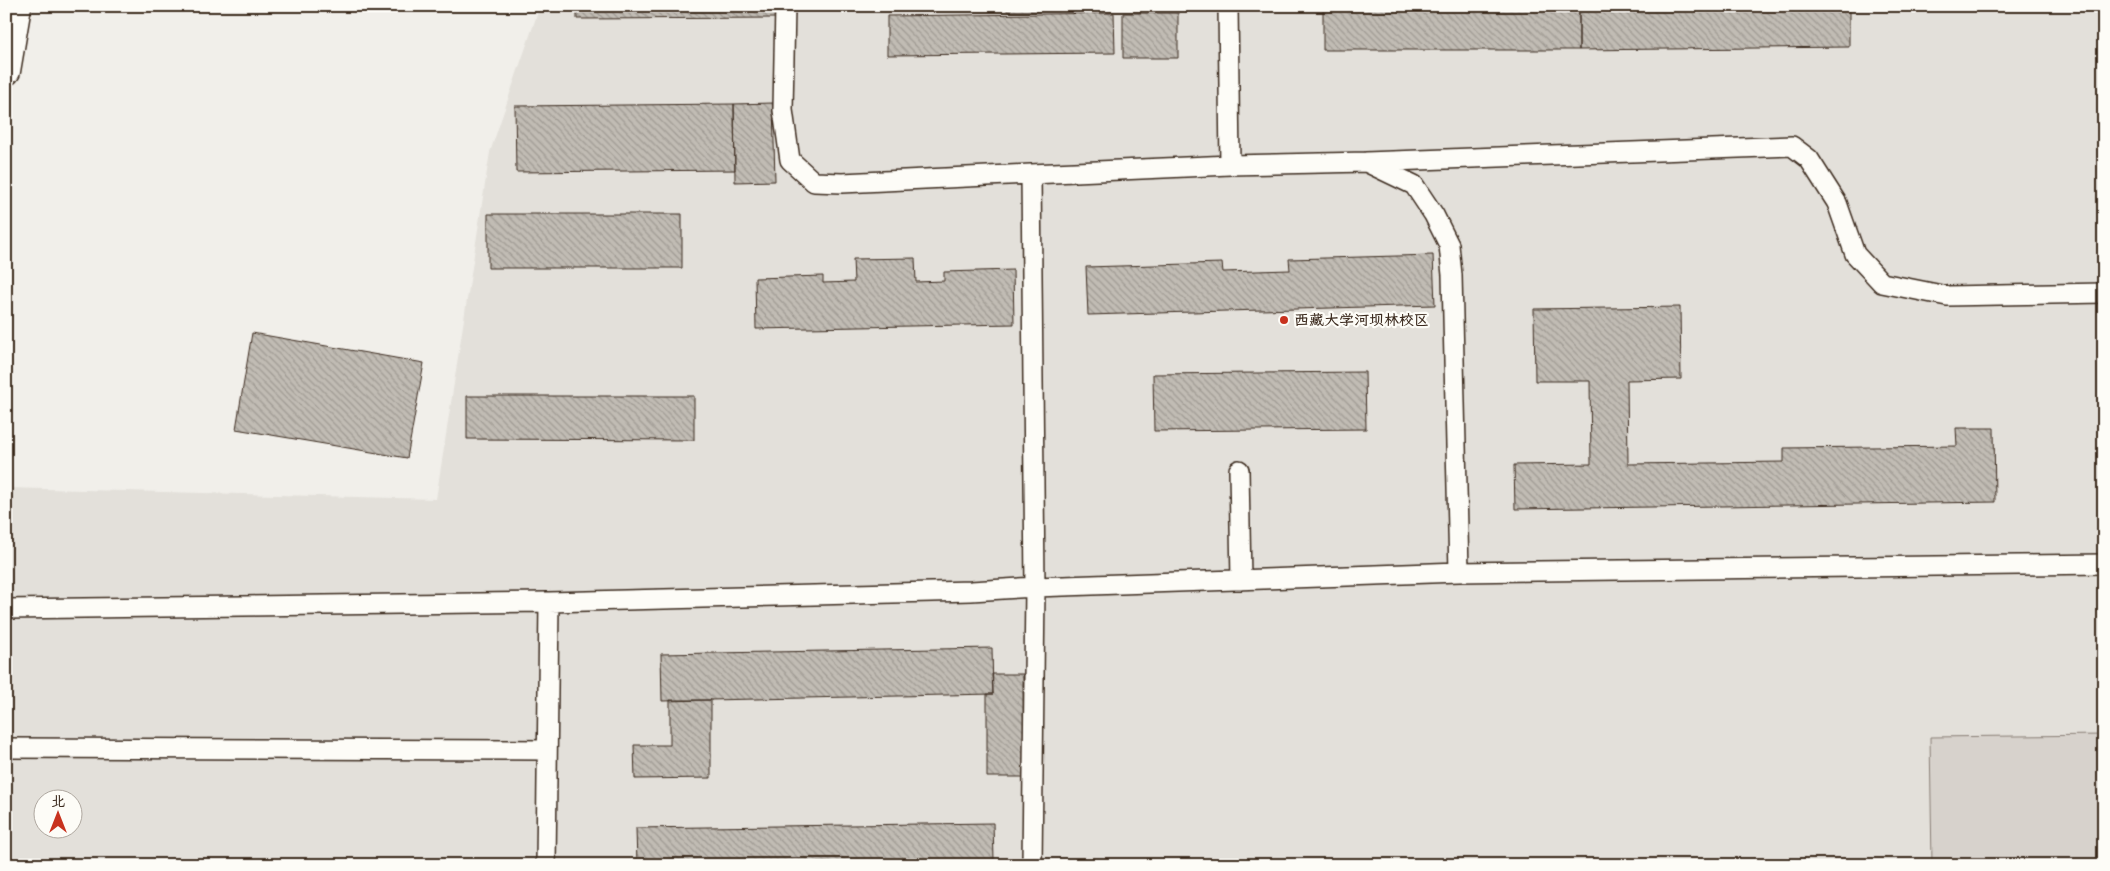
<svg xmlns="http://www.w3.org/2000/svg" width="2110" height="871" font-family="Delius,'LXGW WenKai TC',sans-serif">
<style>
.built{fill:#e3e0da;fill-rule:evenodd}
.pitch{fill:#d7d2cc;stroke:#897e75}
.building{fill:url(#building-back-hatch);stroke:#3b2a1e}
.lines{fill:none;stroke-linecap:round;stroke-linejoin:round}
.service-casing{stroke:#3b2a1e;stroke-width:22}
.minor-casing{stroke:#3b2a1e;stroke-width:31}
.service{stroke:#fdfcf7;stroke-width:19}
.minor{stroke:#fdfcf7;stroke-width:28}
.poi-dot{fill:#c8321e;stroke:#fdfcf7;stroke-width:2}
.labels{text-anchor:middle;stroke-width:4.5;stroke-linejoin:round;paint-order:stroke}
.poi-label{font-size:15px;font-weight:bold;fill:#3b2a1e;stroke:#fdfcf7;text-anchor:start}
</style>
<defs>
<pattern id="building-back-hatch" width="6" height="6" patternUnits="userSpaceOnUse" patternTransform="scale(1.25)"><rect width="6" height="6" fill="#c1bcb4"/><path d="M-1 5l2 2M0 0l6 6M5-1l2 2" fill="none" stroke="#9e9992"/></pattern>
</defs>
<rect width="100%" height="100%" fill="#f1efea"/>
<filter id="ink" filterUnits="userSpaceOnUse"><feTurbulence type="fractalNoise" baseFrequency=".02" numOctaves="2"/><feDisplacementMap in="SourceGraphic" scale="10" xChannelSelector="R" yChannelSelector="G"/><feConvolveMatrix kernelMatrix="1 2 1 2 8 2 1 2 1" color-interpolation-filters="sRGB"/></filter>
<g filter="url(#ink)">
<path class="built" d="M540 6H2104V865H6V488L436 499 490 152ZM42 798H72V828H42Z"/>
<path class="pitch" d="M2104 735V865H1932L1930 737Z"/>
<path class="building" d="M577 6H781V18L577 19Z
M877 6H935V11H877Z
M1007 6H1059V11H1007Z
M1323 6H1579V50H1323Z
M1579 6H1849V47L1579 50Z
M1114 13 1115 53 887 55V16Z
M1123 13H1178V58H1123Z
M773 103 775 181 735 182 734 104Z
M734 104 735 170 516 172 515 106Z
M488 214H682V268H488Z
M1433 255 1435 305 1088 315 1086 267 1222 263 1223 272 1290 270 1289 259Z
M915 258 916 282 944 281V272L1013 270 1014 324 756 329 755 278 823 276V283L854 282 853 259Z
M1680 307 1681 379 1627 380 1628 464 1784 462V448L1957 446 1956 428H1994L1995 502 1515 509 1514 465 1591 464 1590 381H1535L1534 309Z
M252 333 424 363 407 458 236 429Z
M1365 372 1366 429 1154 431 1153 374Z
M467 396H694V440L467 439Z
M992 648 993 694 662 701 661 654Z
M992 674H1023L1024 777H987V694H993Z
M670 700H711V778L635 779 634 745H670Z
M993 823 994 860 637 865 636 828Z"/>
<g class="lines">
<defs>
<path id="service" d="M785 6 783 110 790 160 814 182 842 183 1031 174
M1366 162 1792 146 1809 159 1837 203 1855 254 1882 283 1947 296 2104 293
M1230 165 1366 162 1414 185 1434 215 1449 245 1452 275 1459 572
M1239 470 1241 580
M6 609 549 602 971 591 1035 587 1459 572 2104 564
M6 748 547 750
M546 865 549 602
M1032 865 1035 587 1031 174 1230 165 1228 6"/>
<path id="minor" d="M6 71 17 6"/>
</defs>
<use href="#service" class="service-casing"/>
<use href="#minor" class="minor-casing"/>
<use href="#service" class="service"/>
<use href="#minor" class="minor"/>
</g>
</g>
<circle class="poi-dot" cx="1284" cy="320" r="5"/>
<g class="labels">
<g class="poi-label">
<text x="1294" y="325">西藏大学河坝林校区</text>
</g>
</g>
<rect width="2110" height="871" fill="none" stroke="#fdfcf7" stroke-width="25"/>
<rect x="12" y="12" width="2085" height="846" fill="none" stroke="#3b2a1e" stroke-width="2" filter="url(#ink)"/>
<g transform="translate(58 814)"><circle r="24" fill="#fdfcf7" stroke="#afa8a0"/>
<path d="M0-4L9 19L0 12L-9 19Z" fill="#c8321e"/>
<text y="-8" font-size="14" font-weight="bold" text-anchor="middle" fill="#3b2a1e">北</text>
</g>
</svg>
